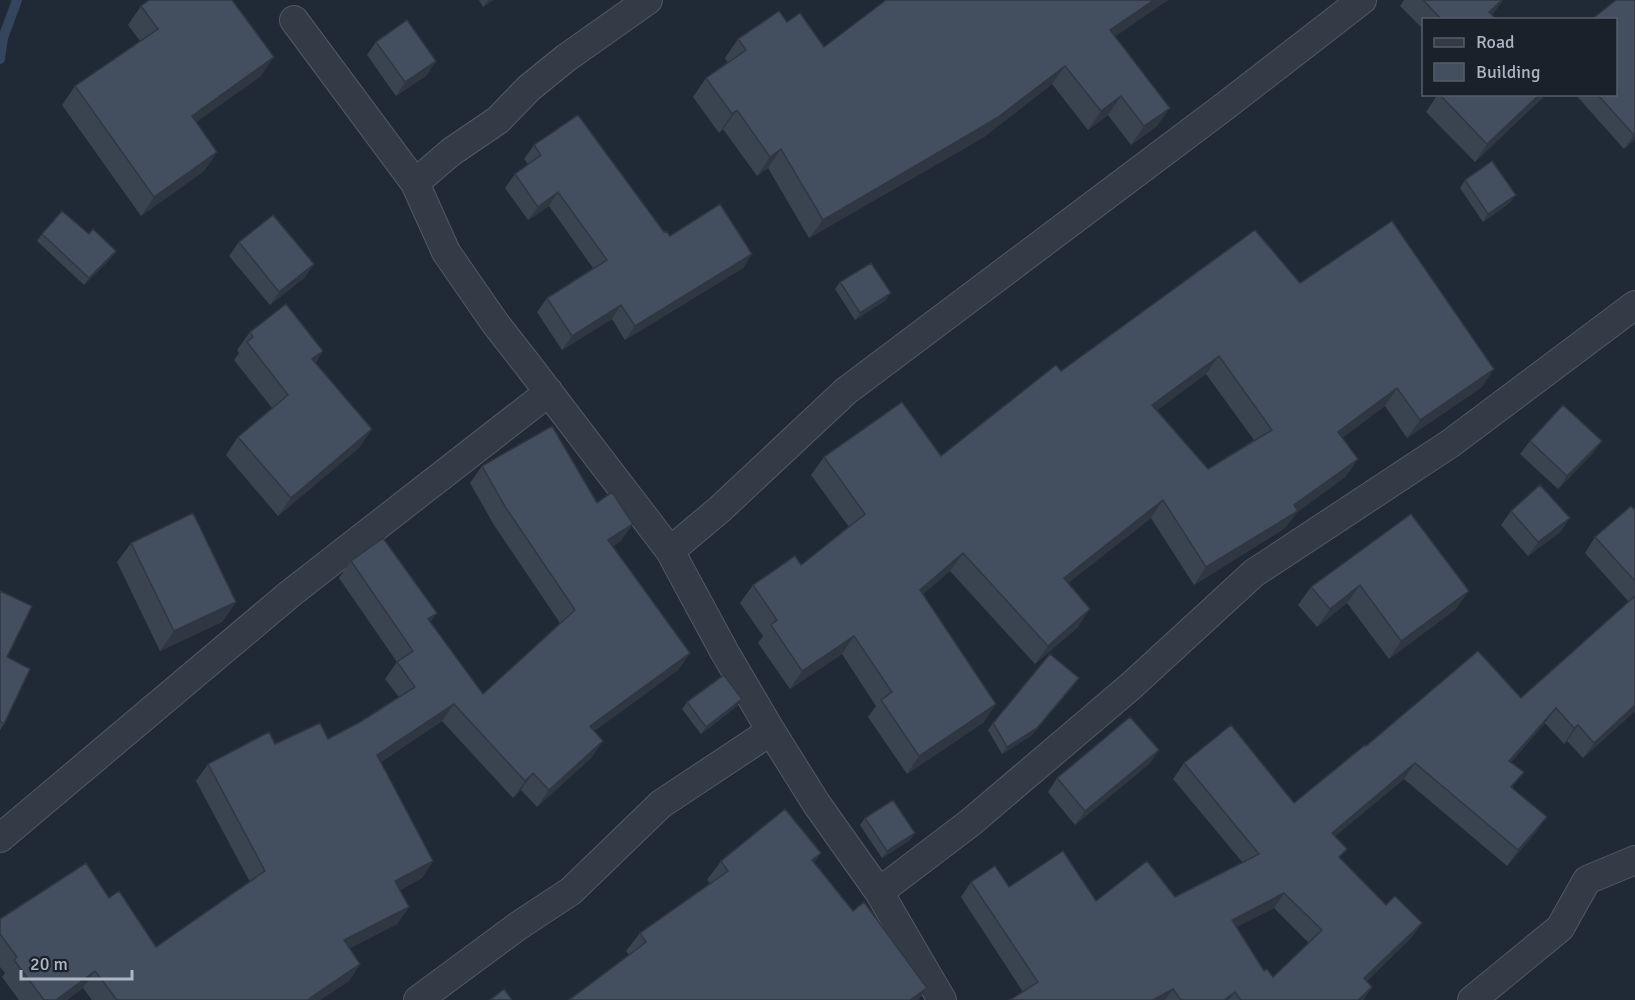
<svg xmlns="http://www.w3.org/2000/svg" width="1635" height="1000" font-family="Signika,sans-serif">
<style>
.lines{fill:none;stroke-linecap:round;stroke-linejoin:round}
.stream{stroke:#34455d;stroke-width:10}
.street-casing{stroke:#515964;stroke-width:30}
.street{stroke:#333c46;stroke-width:28}
.wall{fill:#3a4451;fill-rule:evenodd}
.shaded-wall{fill:#2f3742}
.building{fill:#434f5e;stroke:#2f3742;stroke-width:1.5;fill-rule:evenodd}
</style>
<rect width="100%" height="100%" fill="#202a36"/>
<g class="lines">
<path class="stream" d="M0 59 3 38 17 0"/>
<defs>
<path id="street" d="M294 20 415 183 446 252 495 323 527 364 670 551 724 651 771 731 816 803 879 892 942 1000
M415 183 451 152 498 120 529 88 566 58 648 0
M670 551 720 509 846 391 1225 106 1362 0
M0 838 291 593 549 392
M879 892 971 822 1131 686 1254 573 1451 443 1635 305
M418 1000 518 926 571 891 661 804 771 731
M1472 1000 1560 928 1587 880 1635 860"/>
</defs>
<use href="#street" class="street-casing"/>
<use href="#street" class="street"/>
</g>
<path class="wall" d="M479 0H493L483 7Z
M886 0H1168L1115 36 1157 126 1131 145 1108 115 1088 130 1052 84 984 137 809 238 768 168 757 176 723 129 719 133 693 97 706 78 728 63 725 58 738 39 787 22 824 47Z
M1404 0H1503L1492 15 1497 20H1424V30L1400 6Z
M1635 0V139L1624 149 1575 94H1616Z
M141 6 261 76 196 122 217 152 204 171 141 216 62 105 75 86 140 41 128 25Z
M376 42 427 75 396 96 367 55Z
M1438 94 1543 97 1475 162 1426 112Z
M534 145 670 236 752 254 743 268 625 340 612 319 562 350 537 312 547 298 593 268 549 206 528 220 505 188 515 174 528 164 524 159Z
M1465 180 1511 202 1483 222 1460 188Z
M42 234H89L116 251 111 258 84 285 37 241Z
M239 242 314 264 304 278 270 305 229 256Z
M840 282 886 300 855 320 835 289Z
M1300 283 1482 387 1407 438 1385 406 1342 438 1358 459 1345 477 1297 512 1285 528 1194 585 1151 518 1068 583 1078 627 1035 664 950 571 923 594 984 722 907 774 868 717 876 706 842 654 790 689 758 643 763 636 740 603 753 585 801 565 849 527 811 475 824 457 941 456 1061 371ZM1206 374 1254 440 1208 469 1157 410Z
M250 332 323 351 315 363 360 447 278 516 226 455 238 437 272 408 234 360 239 353 237 350Z
M1530 441H1602L1592 454 1558 489 1520 454Z
M482 466 597 503 621 541 612 546 690 653 678 670 594 731 603 741 591 758 537 807 521 790 513 798 442 721 381 762 433 861 422 878 400 890 409 907 397 924 350 948 360 964 349 981 320 1000H92L83 988 67 1000H19L2 977 5 973 0 967V919L109 898 156 947 250 882 196 781 208 764 275 744 328 739 360 722 399 697 385 679 397 662 339 578 351 561 430 622 483 694 560 623 494 525 470 483Z
M1635 509V711L1583 758 1567 741 1564 744 1545 723 1511 762 1513 788 1536 832 1507 866 1404 779 1335 836 1340 859 1386 905 1422 923 1411 938 1367 981 1372 987 1363 1000H1010L1023 992 961 897 971 882 1096 901 1175 897 1243 863 1173 779 1184 763 1294 803 1366 746 1521 698 1629 602 1585 553 1595 537ZM1274 908 1309 943 1273 977 1264 971 1236 927Z
M1511 511 1570 518 1560 532 1528 556 1501 525Z
M1411 514 1456 609 1389 659 1347 603 1317 627 1298 605 1311 587Z
M131 543 236 602 222 622 160 651 117 562Z
M0 591 7 657 4 724 0 730Z
M1074 685 1032 735 1002 754 988 730 993 723Z
M687 702 737 706 701 734 682 709Z
M1159 750 1149 764 1075 825 1048 792 1057 778Z
M865 818 915 833 910 840 882 858 860 825Z
M721 861 814 862 853 911 927 988 918 1000H569L629 955 626 951 640 933 710 883 707 880Z"/>
<path class="shaded-wall" d="M488 0H493L483 7Z
M1154 0H1168L1097 49 1110 30Z
M1502 0H1503L1492 15 1489 12Z
M274 57 261 76 178 135 192 116Z
M436 61 427 75 396 96 405 82Z
M1065 66 1052 84 984 137 809 238 823 220Z
M1540 94H1545L1475 162 1487 144Z
M1121 96 1108 115 1088 130 1101 111Z
M1170 108 1157 126 1131 145 1144 126Z
M737 110 723 129 719 133 732 114Z
M1635 134V139L1624 149 1634 135Z
M781 149 768 168 757 176 770 157Z
M217 152 204 171 141 216 154 197Z
M558 192 549 206 528 220 538 207Z
M1516 195 1511 202 1483 222 1488 214Z
M116 251 111 258 84 285 89 278Z
M752 254 743 268 625 340 635 326Z
M314 264 304 278 270 305 279 292Z
M891 293 886 300 855 320 860 313Z
M621 305 612 319 562 350 572 336Z
M323 351 310 369 312 359Z
M1219 356 1206 374 1140 423 1152 405Z
M1494 369 1482 387 1407 438 1420 420Z
M1397 388 1385 406 1325 450 1338 432Z
M372 429 360 447 278 516 291 498Z
M1602 441 1592 454 1558 489 1567 476Z
M1358 459 1345 477 1297 512 1285 528 1194 585 1206 567Z
M1163 500 1151 518 1051 596 1064 578Z
M1570 518 1560 532 1528 556 1538 542Z
M633 524 621 541 596 557 608 540Z
M963 553 950 571 907 608 920 590Z
M1360 585 1347 603 1317 627 1330 609Z
M1469 591 1456 609 1389 659 1401 641Z
M236 602 222 622 160 651 174 631Z
M1090 609 1078 627 1035 664 1048 646Z
M437 613 425 630 428 619Z
M854 636 842 654 790 689 802 671Z
M690 653 678 670 578 743 590 726Z
M1079 678 1032 735 1002 754 1007 747Z
M742 699 737 706 701 734 706 727Z
M454 704 442 721 365 772 377 755Z
M996 704 984 722 907 774 919 756Z
M1635 705V711L1583 758 1594 743Z
M1556 708 1545 723 1499 776 1509 761Z
M1578 725 1567 741 1564 744 1574 728Z
M603 741 591 758 537 807 549 790Z
M1159 750 1149 764 1075 825 1085 811Z
M1415 763 1404 779 1321 848 1332 833Z
M533 773 521 790 513 798 525 781Z
M1547 817 1536 832 1507 866 1518 850Z
M915 833 910 840 882 858 887 851Z
M821 853 808 872 812 860Z
M433 861 422 878 383 898 395 881Z
M1284 893 1274 908 1221 935 1232 920Z
M409 907 397 924 332 957 344 940Z
M1422 923 1411 938 1353 994 1364 978Z
M360 964 349 981 320 1000H307Z
M95 971 83 988 67 1000H56Z
M1372 987 1363 1000H1358Z
M927 988 918 1000H910Z
M1173 989 1165 1000H1153Z
M1235 992 1229 1000H1224Z"/>
<path class="building" d="M149 0H232L274 57 192 116 217 152 154 197 75 86 158 29 141 6Z
M886 0H1154L1110 30 1170 108 1144 126 1121 96 1101 111 1065 66 997 118 823 220 781 149 770 157 737 110 732 114 706 78 746 50 738 39 779 11 787 22 800 13 824 47Z
M1423 0H1502L1489 12 1497 20H1442Z
M1616 0H1635V134L1634 135 1597 94H1616V20H1591Z
M407 20 436 61 405 82 376 42Z
M1439 94H1540L1487 144Z
M578 115 664 232 666 231 670 236 720 204 752 254 635 326 621 305 572 336 547 298 607 260 558 192 538 207 515 174 541 155 534 145Z
M1492 161 1516 195 1488 214 1465 180Z
M62 211 89 234 93 229 116 251 89 278 42 234Z
M273 215 314 264 279 292 239 242Z
M1392 221 1494 369 1420 420 1397 388 1338 432 1358 459 1294 505 1298 511 1206 567 1163 500 1064 578 1090 609 1048 646 963 553 920 590 996 704 919 756 881 700 892 692 854 636 802 671 771 625 777 620 753 585 795 556 801 565 865 514 824 457 902 402 941 456 1056 365 1061 371 1255 230 1300 283ZM1219 356 1272 430 1208 469 1152 405Z
M871 263 891 293 860 313 840 282Z
M286 304 323 351 312 359 372 429 291 498 238 437 288 395 247 342 253 337 250 332Z
M1563 405 1602 441 1567 476 1530 441Z
M552 426 597 503 612 492 633 524 608 540 690 653 590 726 603 741 549 790 533 773 525 781 454 704 377 755 433 861 395 881 409 907 344 940 360 964 307 1000H117L95 971 56 1000H44L14 960 17 957 0 934V919L86 863 109 898 119 891 156 947 265 871 208 764 269 732 275 744 320 723 328 739 360 722 415 687 397 662 413 651 351 561 383 538 437 613 428 619 483 694 575 610 506 508 482 466Z
M1540 485 1570 518 1538 542 1511 511Z
M1631 506 1634 509H1635V581L1595 537Z
M193 513 236 602 174 631 131 543Z
M1411 514 1469 591 1401 641 1360 585 1330 609 1311 587Z
M0 591 32 606 7 657 30 669 4 724 0 721Z
M1635 596V705L1594 743 1578 725 1574 728 1556 708 1509 761 1524 772 1511 787 1547 817 1518 850 1415 763 1332 833 1347 849 1339 857 1386 905 1395 896 1422 923 1364 978 1372 987 1358 1000H1241L1235 992 1224 1000H1181L1173 989 1153 1000H1010L1038 982 971 882 995 866 1009 887 1063 851 1096 901 1147 861 1175 897 1259 854 1184 763 1231 725 1294 803 1365 745 1366 746 1478 651 1521 698ZM1284 893 1322 930 1273 977 1267 969 1264 971 1232 920Z
M1050 654 1079 678 1037 728 1007 747 993 723Z
M724 675 742 699 706 727 687 702Z
M1130 717 1159 750 1085 811 1057 778Z
M893 800 915 833 887 851 865 818Z
M785 809 821 853 812 860 853 911 864 902 927 988 910 1000H569L646 942 640 933 728 871 721 861Z
M504 989 512 1000H490Z"/>
<rect x="1422" y="18" width="195" height="78" fill="#19212b" stroke="#555d68" stroke-width="1.5"/>
<rect x="1434" y="38" width="30" height="9" fill="#333c46" stroke="#555d68" stroke-width="1.5"/>
<text x="1476" y="48" font-size="18" fill="#aeb6c3">Road</text>
<rect x="1434" y="63" width="30" height="18" fill="#434f5e" stroke="#555d68" stroke-width="1.5"/>
<text x="1476" y="78" font-size="18" fill="#aeb6c3">Building</text>
<path d="M21 970v9h111v-9" fill="none" stroke="#aeb6c3" stroke-width="3"/>
<text x="30" y="970" font-size="18" fill="#aeb6c3" stroke="#19212b" stroke-width="4.5" paint-order="stroke">20 m</text>
</svg>
